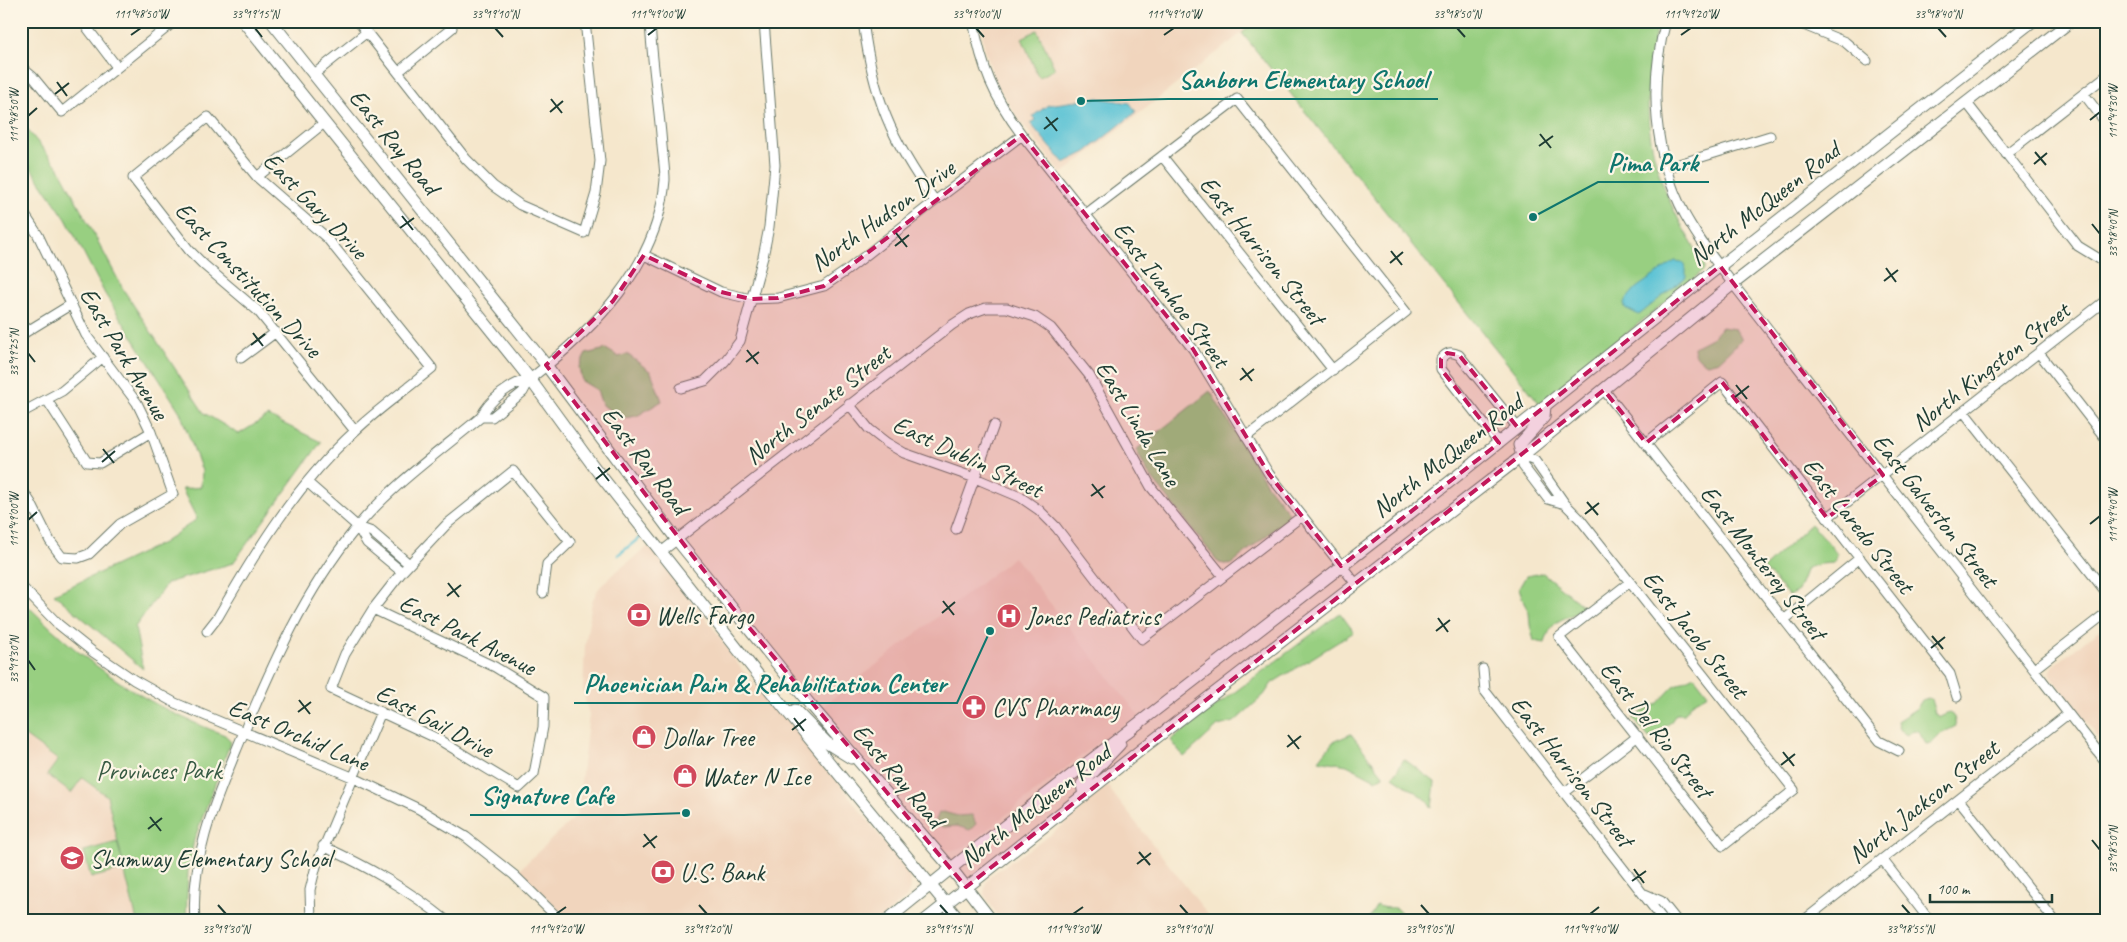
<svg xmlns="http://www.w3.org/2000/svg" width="2127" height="942" font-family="Caveat,sans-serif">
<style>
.built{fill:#f1d5bd}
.green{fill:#98cf81;stroke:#5c865a}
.water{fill:#57c1d4;stroke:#3b7f84}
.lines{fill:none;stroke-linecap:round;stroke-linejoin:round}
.stream{stroke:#57c1d4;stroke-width:2.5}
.minor-casing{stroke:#6a7869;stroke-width:11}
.major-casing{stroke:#6a7869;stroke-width:13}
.minor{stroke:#fff;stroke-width:9}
.major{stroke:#fff;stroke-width:11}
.marked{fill:#c2185b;fill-opacity:0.2;stroke:#c2185b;stroke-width:4;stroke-dasharray:10 6;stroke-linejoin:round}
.ticks{fill:none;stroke:#1f3d34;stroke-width:2}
.labels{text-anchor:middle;stroke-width:4.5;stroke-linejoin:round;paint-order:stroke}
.street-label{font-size:25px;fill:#1f3d34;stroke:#fcf5e5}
.poi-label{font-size:25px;fill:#1f3d34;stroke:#fcf5e5;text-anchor:start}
.park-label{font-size:25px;fill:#375a43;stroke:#fcf5e5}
.leader{fill:none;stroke:#0f766e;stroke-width:2}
.callout-dot{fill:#0f766e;stroke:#fcf5e5;stroke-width:2}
.callout-label{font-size:26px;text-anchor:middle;font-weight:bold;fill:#0f766e;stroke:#fcf5e5;stroke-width:4.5;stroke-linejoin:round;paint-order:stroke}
.neatline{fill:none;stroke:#1f3d34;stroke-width:2}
.ticks-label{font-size:12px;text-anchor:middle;fill:#1f3d34}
</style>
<rect width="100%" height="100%" fill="#fcf5e5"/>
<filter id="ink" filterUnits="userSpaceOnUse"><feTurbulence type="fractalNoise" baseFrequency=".02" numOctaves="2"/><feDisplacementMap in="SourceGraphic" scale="10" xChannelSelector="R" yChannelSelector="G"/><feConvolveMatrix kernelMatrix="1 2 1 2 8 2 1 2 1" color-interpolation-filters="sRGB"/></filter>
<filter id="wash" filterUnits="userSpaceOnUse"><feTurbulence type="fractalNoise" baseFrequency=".0096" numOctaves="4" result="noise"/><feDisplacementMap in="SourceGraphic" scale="20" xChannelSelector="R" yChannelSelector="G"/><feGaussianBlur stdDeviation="1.12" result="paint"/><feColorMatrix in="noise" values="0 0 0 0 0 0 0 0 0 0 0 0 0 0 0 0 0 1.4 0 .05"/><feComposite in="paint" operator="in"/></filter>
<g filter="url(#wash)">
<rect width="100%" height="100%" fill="#f5e7cc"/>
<path class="built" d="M980 21H1257L1062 174 1021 122 1004 96 995 80 985 50Z
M649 546 714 629 742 670 763 695 784 715 825 765 909 874 911 887 906 898 878 921H570L519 870 577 815 589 715 583 691 585 647 592 601 599 588 613 574Z
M1014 557 1139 716 1113 731 965 847 952 850 942 849 935 843 919 819 886 779 867 763 821 708Z
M2106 625V748L2049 673 2052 667Z
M21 733 107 796 137 921H21Z
M1107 786 1213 921H1001L984 894 986 882 991 875 1052 834 1081 810 1095 794Z"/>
<path class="green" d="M1257 21H1658C1636 120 1650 179 1704 263V270L1540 404 1242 33Z
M1037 30 1055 69 1040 77 1038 76 1022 38Z
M21 122 59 168 123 289 204 413 239 434 268 416 321 442 233 563 167 583 135 627 143 669 54 594 163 543 197 519 182 489 201 487 202 471 180 412 105 294 66 219 21 154Z
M1722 327 1735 329 1742 339 1719 361 1707 364C1700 360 1694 356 1694 347L1713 337Z
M606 349 619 357 627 354 651 372 662 401 637 416 624 418 602 405 597 390 582 381 579 367 586 354Z
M1210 391 1268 486 1289 513 1287 519 1230 565 1219 563 1148 473 1136 450Z
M1811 524 1837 553 1834 563 1820 564 1807 568 1798 591 1789 596 1764 568Z
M1543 573 1584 607C1565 623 1553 614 1545 643L1534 641 1530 625 1529 612 1524 603 1519 588 1526 576Z
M24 605 30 608C87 665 148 707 225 735L231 741 194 840 188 871 186 921H137L124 869 91 878 84 851 117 842 123 863 107 796 82 778 71 793 47 775 58 760 21 733V606Z
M1340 613 1354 632 1272 683 1264 695 1234 722 1218 726 1184 757 1171 740Z
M1694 676 1708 694 1692 703 1684 714H1676L1670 723 1649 738 1633 718 1658 703 1674 686Z
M1928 698 1931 699 1935 714 1940 717 1949 713 1954 716 1956 726 1942 733 1932 743 1926 744 1918 731 1912 730 1907 735 1899 730 1897 721 1917 708 1922 700Z
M1351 734 1383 775V776L1376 780 1347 765 1319 760 1333 742Z
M1404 759 1435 782 1432 808 1427 800 1393 777Z
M943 812 958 816 972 815 976 824 970 830 957 826 943 827 937 824 936 820 939 813Z
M1377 905C1391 913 1397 899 1405 921H1367Z"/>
<path class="water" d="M1098 98 1130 103 1136 112 1086 152 1064 163 1030 123 1035 120 1033 116 1048 105Z
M1675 261 1682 262 1686 269V277L1639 315 1625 308 1624 302 1636 288Z"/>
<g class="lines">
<path class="stream" d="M618 555 642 536"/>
</g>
</g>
<g filter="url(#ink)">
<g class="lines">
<defs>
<path id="minor" d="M82 21 117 67
M358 21 466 159 493 186 520 205 584 233 596 193 600 161 585 21
M863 21C873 97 891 140 935 201
M973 21C982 68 993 96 1022 135L1193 349 1269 474 1356 584
M1666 21C1648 84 1654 157 1685 215 1699 240 1716 262 1733 284L2106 762
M1794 21 1845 42 1867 61
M21 67 33 77 62 112 175 21
M398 72 452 28
M313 75 367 32
M2084 94 2106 123
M1966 102 2078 246 2101 260
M2006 154 2106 76
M1162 156 1333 370
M1666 168 1770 136
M257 177 324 123
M21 209 38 235 86 335 137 403 151 432 173 494 120 524 89 554 78 558 62 557 50 541 31 503 21 488
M1086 214 1237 99 1406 312 1246 437
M644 255 721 292 751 299 778 298 824 286 846 271 935 201 1022 135
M21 335 70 305
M2039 353 2106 439
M241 358 276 332
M681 388 705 381 725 361 740 341 763 257 769 227 775 165 764 21
M1604 390 1879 741 1899 751
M47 400 87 462 100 463 151 432
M849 404 869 429 887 443 904 453 975 478 1020 497 1039 510 1056 527 1142 639 1302 516
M1964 412 2106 592
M21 413 62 391 103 357
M481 417H492L523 392 530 379
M1499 443 1441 369V359C1447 352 1451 351 1459 355L1518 428
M1646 443 1722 382 1950 674 1957 697
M307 482 358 527 367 543 402 572
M1565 504 1548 499 1523 466 1522 456 1535 461 1565 504 1580 519 1794 790 1723 846 1559 637 1630 582
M1827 518 2106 300
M358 527 372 532 409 564
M956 529 994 425
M661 552 952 325 969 314 986 308H1007L1035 317 1051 328 1089 375 1151 487 1223 576
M21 586 58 624 93 652 134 680 175 703 352 777 419 809 466 837 514 875 561 921
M373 609 495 667 544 697 543 727 534 774 519 788 436 738 331 689 345 654 373 609 402 572 447 524 513 471 570 542 547 564 543 593
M1784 620 1860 558
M207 631 218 617C257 549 297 484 355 431 379 408 407 389 432 368L327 238 257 177 208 117 133 178 189 250 204 265 258 311 355 431
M1483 669 1485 691 1664 921
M2034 669 2106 613
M1564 793 1638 736
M1959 800 2055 921
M323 846C368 867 408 889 447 921
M1882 859 1930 921
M1645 894 1661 901 1677 921
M195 921C190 856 217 797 241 739 273 663 304 592 357 527 392 485 439 452 481 417 489 400 511 383 530 379 594 329 658 267 665 180 665 169 663 157 662 146 659 105 652 63 650 21
M311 921 310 890 316 866 381 712
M1803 921 2068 714"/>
<path id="major" d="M243 21 530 379 594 467 781 704 960 921
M271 21 546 365 677 540 812 707 951 868 992 921
M1522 456 1519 445 1544 417 1545 406
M795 710 827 743 851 758
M1084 796 1082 784 1120 744
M886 921 959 862 1408 515 1720 266 2033 21
M924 921 1147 745 1522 456 1733 284 2071 21"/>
</defs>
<use href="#minor" class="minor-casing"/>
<use href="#major" class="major-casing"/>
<use href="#minor" class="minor"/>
<use href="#major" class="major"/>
</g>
</g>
<path class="marked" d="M1022 135 1193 349 1269 474 1341 566 1499 443 1441 369V359L1447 353 1459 355 1518 428 1720 266 1883 475 1827 518 1722 382 1646 443 1604 390 966 887 732 607 546 365 613 301 644 255 721 292 751 299 778 298 824 286Z"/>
<path class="ticks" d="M255 28 262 37M495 28 503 37M976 28 984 37M1457 28 1465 37M1938 28 1946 37M131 35 141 28M648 35 657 28M1164 35 1174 28M1681 35 1691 28M57 82 67 96M55 94 69 83M551 99 562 113M550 112 563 101M28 116 37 108M1046 117 1057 131M2090 120 2100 112M1044 129 1058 118M1540 134 1551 148M1539 146 1553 136M2035 152 2046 165M2034 164 2047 153M402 216 413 230M2092 224 2100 234M400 228 414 218M896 233 907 247M895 246 909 235M1391 251 1402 265M1390 263 1403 252M1886 268 1896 282M1884 281 1898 270M253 333 263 346M251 345 265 334M747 350 758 364M28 353 35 362M746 362 759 352M1242 368 1252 381M1240 380 1254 369M1736 385 1747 399M1735 397 1749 386M103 449 114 463M102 462 115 451M598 467 609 481M596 479 610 468M1092 484 1103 498M1091 496 1105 486M1587 502 1598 515M1585 514 1599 503M28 520 37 512M2090 524 2100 516M448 583 459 597M447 596 461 585M943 601 954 615M942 613 955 602M1438 618 1448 632M1436 631 1450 620M1932 636 1943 649M1931 648 1945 637M28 660 35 670M299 700 310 714M298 712 311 702M794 718 804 731M792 730 806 719M1288 735 1299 749M1287 747 1301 736M1783 752 1794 766M1781 765 1795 754M150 817 161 831M148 829 162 818M644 834 655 848M2092 840 2100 850M643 847 657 836M1139 852 1150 865M1137 864 1151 853M1634 869 1644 883M1632 881 1646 871M218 905 226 914M699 905 707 914M940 905 948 914M1180 905 1188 914M1421 905 1429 914M1902 905 1910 914M556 914 566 907M1073 914 1083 907M1590 914 1599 907"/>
<defs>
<symbol id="bank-disc" viewBox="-11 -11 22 22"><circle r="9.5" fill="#d1495b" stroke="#fcf5e5"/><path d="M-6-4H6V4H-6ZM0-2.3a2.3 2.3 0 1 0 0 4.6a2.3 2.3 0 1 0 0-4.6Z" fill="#fff"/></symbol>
<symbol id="hospital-disc" viewBox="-11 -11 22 22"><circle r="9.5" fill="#d1495b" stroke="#fcf5e5"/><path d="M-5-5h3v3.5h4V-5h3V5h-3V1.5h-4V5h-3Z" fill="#fff"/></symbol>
<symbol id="pharmacy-disc" viewBox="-11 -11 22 22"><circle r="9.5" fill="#d1495b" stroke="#fcf5e5"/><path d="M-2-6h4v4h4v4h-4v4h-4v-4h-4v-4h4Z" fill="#fff"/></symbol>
<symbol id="shop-disc" viewBox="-11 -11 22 22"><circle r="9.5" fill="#d1495b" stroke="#fcf5e5"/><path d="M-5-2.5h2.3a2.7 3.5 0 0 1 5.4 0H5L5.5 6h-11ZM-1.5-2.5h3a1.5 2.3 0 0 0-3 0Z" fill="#fff"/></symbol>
<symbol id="school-disc" viewBox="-11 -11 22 22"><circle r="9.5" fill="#d1495b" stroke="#fcf5e5"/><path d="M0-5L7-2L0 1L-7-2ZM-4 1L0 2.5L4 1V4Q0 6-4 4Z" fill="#fff"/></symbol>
</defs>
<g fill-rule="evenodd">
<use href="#bank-disc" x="625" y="601" width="28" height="28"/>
<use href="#hospital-disc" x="995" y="602" width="28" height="28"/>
<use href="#pharmacy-disc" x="960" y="693" width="28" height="28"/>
<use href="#shop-disc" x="630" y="723" width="28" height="28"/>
<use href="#shop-disc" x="671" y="762" width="28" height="28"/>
<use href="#school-disc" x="58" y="844" width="28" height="28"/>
<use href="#bank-disc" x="649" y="858" width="28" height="28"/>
</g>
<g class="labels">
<g class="street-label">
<text transform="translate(395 141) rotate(51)" y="9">East Ray Road</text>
<text transform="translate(1764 203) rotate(-38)" y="9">North McQueen Road</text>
<text transform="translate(316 205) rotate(46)" y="9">East Gary Drive</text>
<text transform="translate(882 215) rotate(-36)" y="9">North Hudson Drive</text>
<text transform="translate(1263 250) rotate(51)" y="9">East Harrison Street</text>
<text transform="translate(249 279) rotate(47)" y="9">East Constitution Drive</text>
<text transform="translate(1172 294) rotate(53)" y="9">East Ivanhoe Street</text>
<text transform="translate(125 353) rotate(59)" y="9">East Park Avenue</text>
<text transform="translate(1990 366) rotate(-38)" y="9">North Kingston Street</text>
<text transform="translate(817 404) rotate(-38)" y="9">North Senate Street</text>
<text transform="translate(1139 423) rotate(59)" y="9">East Linda Lane</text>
<text transform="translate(1447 455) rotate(-38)" y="9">North McQueen Road</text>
<text transform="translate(968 456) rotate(25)" y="9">East Dublin Street</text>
<text transform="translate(646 460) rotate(53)" y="9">East Ray Road</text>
<text transform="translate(1936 510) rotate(52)" y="9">East Galveston Street</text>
<text transform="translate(1859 525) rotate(52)" y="9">East Laredo Street</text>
<text transform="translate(1764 562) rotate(52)" y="9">East Monterey Street</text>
<text transform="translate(468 634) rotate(27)" y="9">East Park Avenue</text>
<text transform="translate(1696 634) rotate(52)" y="9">East Jacob Street</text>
<text transform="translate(435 720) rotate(28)" y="9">East Gail Drive</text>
<text transform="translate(1657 729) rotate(52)" y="9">East Del Rio Street</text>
<text transform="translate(299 734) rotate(23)" y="9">East Orchid Lane</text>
<text transform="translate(1573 771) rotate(52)" y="9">East Harrison Street</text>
<text transform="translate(899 775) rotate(50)" y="9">East Ray Road</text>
<text transform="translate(1923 801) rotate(-38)" y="9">North Jackson Street</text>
<text transform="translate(1035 805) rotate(-38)" y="9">North McQueen Road</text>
</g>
<g class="poi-label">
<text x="656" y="624">Wells Fargo</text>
<text x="1026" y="625">Jones Pediatrics</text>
<text x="992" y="716">CVS Pharmacy</text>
<text x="662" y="746">Dollar Tree</text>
<text x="702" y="785">Water N Ice</text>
<text x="90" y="867">Shumway Elementary School</text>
<text x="680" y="881">U.S. Bank</text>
</g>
<g class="park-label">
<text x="159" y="779">Provinces Park</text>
</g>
</g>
<path class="leader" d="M1081 101L1168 99H1438M1533 217L1598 182H1709M990 631L957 703H574M686 813L624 815H470"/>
<g class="callout-dot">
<circle cx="1081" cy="101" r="5"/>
<circle cx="1533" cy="217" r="5"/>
<circle cx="990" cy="631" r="5"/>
<circle cx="686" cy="813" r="5"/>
</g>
<g class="callout-label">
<text x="1303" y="88">Sanborn Elementary School</text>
<text x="1653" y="171">Pima Park</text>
<text x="765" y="692">Phoenician Pain &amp; Rehabilitation Center</text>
<text x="547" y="804">Signature Cafe</text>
</g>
<rect width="2127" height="942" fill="none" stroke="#fcf5e5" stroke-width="55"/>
<path d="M1930 894v8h122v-8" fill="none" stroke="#1f3d34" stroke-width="2.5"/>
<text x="1937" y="894" font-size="15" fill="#1f3d34" stroke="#fcf5e5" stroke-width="4" paint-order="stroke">100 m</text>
<rect x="28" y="28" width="2072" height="886" class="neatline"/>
<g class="ticks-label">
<text x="141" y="18">111°48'50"W</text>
<text x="255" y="18">33°19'15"N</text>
<text x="495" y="18">33°19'10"N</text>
<text x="657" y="18">111°49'00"W</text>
<text x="976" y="18">33°19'00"N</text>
<text x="1174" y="18">111°49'10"W</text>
<text x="1457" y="18">33°18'50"N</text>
<text x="1691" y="18">111°49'20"W</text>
<text x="1938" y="18">33°18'40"N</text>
<text transform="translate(2113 112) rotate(-90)" y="4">111°49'30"W</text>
<text transform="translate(14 116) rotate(-90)" y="4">111°48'50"W</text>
<text transform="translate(2113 234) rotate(-90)" y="4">33°18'40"N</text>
<text transform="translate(14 353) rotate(-90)" y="4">33°19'25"N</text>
<text transform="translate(2113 516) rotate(-90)" y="4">111°49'40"W</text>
<text transform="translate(14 520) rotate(-90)" y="4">111°49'00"W</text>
<text transform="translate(14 660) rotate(-90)" y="4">33°19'30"N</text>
<text transform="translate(2113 850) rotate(-90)" y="4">33°18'50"N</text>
<text x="226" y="933">33°19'30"N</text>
<text x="556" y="933">111°49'20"W</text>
<text x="707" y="933">33°19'20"N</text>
<text x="948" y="933">33°19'15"N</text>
<text x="1073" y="933">111°49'30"W</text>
<text x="1188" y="933">33°19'10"N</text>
<text x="1429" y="933">33°19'05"N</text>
<text x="1590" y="933">111°49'40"W</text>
<text x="1910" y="933">33°18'55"N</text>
</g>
</svg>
